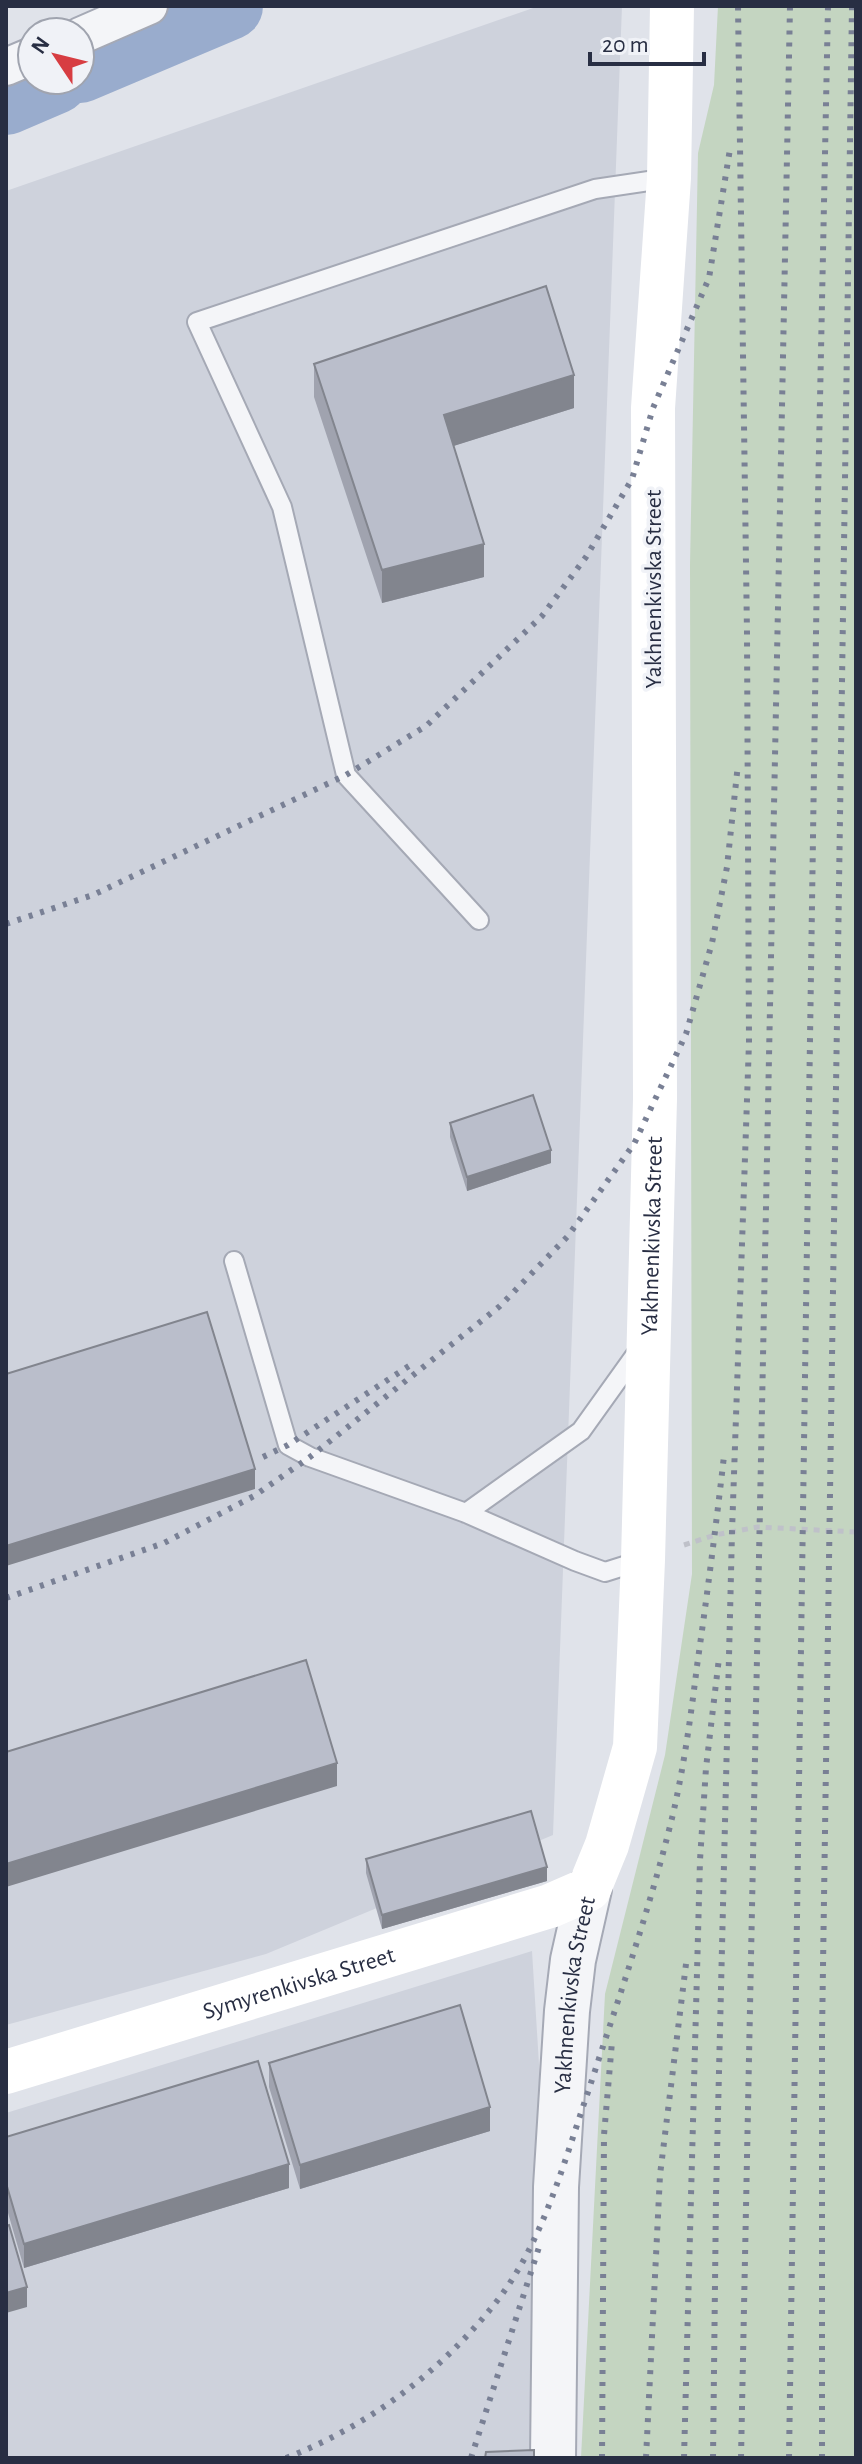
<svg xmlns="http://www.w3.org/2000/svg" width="862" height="2464" font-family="'Alegreya Sans',sans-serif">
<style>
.built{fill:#ced2dc}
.green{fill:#c4d5c1}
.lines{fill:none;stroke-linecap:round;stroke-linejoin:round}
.river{stroke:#99accd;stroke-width:68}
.service-casing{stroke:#a5a9b5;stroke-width:22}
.minor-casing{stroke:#a5a9b5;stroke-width:40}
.tertiary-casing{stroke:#a5a9b5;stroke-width:48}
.path{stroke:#bfc1c9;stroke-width:5;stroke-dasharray:6 6;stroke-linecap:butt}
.service{stroke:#f4f5f8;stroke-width:18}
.minor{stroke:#f4f5f8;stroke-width:36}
.tertiary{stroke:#f4f5f8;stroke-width:44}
.secondary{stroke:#fff;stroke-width:44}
.rail{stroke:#798095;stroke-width:6;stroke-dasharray:4 8;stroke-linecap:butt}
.wall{fill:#a0a3af}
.shaded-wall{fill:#82858e}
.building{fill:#babecb;stroke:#82858e;stroke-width:2}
.labels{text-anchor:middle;stroke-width:7;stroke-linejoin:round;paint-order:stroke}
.street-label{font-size:24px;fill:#282e43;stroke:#f0f2f7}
</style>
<rect width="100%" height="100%" fill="#e0e3ea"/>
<path class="built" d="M539 6H622L553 1835 266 1954 6 2025V191Z
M532 1951 542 2113 537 2458H6V2113Z"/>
<path class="green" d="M718 6H856V2458H581L605 1994 665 1755 692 1574 690 565 698 153 714 85Z"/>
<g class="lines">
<path class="river" d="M80 69 229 6
M6 101 55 80"/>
<defs>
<path id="service" d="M479 920 346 775 282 507 197 322 595 189 669 178
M234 1261 288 1445 310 1457 466 1513 575 1561 605 1572 643 1560
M466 1513 581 1431 639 1350"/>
<path id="minor" d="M80 36 149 6
M6 67 32 56"/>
<g id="tertiary">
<path id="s1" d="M553 2458 556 2187 567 2011 573 1960 589 1889"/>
</g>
</defs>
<use href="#service" class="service-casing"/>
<use href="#minor" class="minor-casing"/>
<use href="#tertiary" class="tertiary-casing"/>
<path class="path" d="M684 1545 715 1535 758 1527 856 1532"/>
<use href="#service" class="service"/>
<use href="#minor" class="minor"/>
<use href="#tertiary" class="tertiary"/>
<path class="secondary" id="s2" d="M6 2072 550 1906 589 1889 607 1845 635 1747 643 1560 655 1099 653 408 669 178 672 6"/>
<path class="rail" d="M6 924 93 895 346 775 426 726 542 616 586 557 632 479 653 408 709 278 730 149
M263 1457 288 1445 409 1366
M6 1598 164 1543 254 1496 310 1457 500 1306 568 1236 634 1144 686 1034 712 943 727 867 738 764
M286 2458C370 2425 441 2372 497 2301 543 2242 564 2162 588 2092 618 2000 650 1909 673 1814 684 1766 691 1715 697 1666 707 1596 716 1526 724 1456
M471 2458 541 2241
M602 2458 604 2135 612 2042
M646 2458 660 2175 687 1956
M684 2458 700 1860 706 1768 719 1658
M713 2458 716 2196 732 1532 749 1042 747 633 738 6
M741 2458 790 6
M789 2458 818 499 828 6
M822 2458V2034L852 6"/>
</g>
<path class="wall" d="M314 364 574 408 453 446 484 577 382 603 314 397Z
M450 1123 551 1163 467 1191 450 1137Z
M366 1859 547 1881 382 1929 366 1873Z
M269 2063 490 2131 300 2189 269 2087Z
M6 2137 289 2188 24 2268 6 2206Z"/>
<path class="shaded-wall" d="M574 375V408L444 449V415Z
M484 544V577L382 603V570Z
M551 1150V1163L467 1191V1177Z
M255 1469V1489L6 1566V1546Z
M337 1763V1786L6 1887V1864Z
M547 1867V1881L382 1929V1915Z
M490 2107V2131L300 2189V2165Z
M289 2164V2188L24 2268V2244Z
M27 2287V2307L6 2313V2293Z"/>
<path class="building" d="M546 286 574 375 444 415 484 544 382 570 314 364Z
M533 1095 551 1150 467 1177 450 1123Z
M207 1312 255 1469 6 1546V1374Z
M306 1660 337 1763 6 1864V1752Z
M531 1811 547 1867 382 1915 366 1859Z
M460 2005 490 2107 300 2165 269 2063Z
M258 2061 289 2164 24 2244 6 2183V2137Z
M9 2225 27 2287 6 2293V2226Z
M534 2450V2458H485L486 2452Z"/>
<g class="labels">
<g class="street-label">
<text transform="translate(653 589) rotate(-90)" y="8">Yakhnenkivska Street</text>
<text dy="8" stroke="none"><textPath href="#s2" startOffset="1272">Yakhnenkivska Street</textPath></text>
<text dy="8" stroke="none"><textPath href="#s2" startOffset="306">Symyrenkivska Street</textPath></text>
<text dy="8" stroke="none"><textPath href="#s1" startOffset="464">Yakhnenkivska Street</textPath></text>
</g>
</g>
<rect width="862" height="2464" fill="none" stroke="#282e43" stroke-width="16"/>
<g transform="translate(56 56) rotate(305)"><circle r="38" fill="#f0f2f7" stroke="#a0a4af" stroke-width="2"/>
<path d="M0-6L14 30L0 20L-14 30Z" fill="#d73d42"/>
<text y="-12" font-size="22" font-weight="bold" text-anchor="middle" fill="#282e43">N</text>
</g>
<path d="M590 52v12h114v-12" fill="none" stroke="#282e43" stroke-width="4"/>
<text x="602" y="52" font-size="24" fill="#282e43" stroke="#f0f2f7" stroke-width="6" paint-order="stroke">20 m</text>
</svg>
